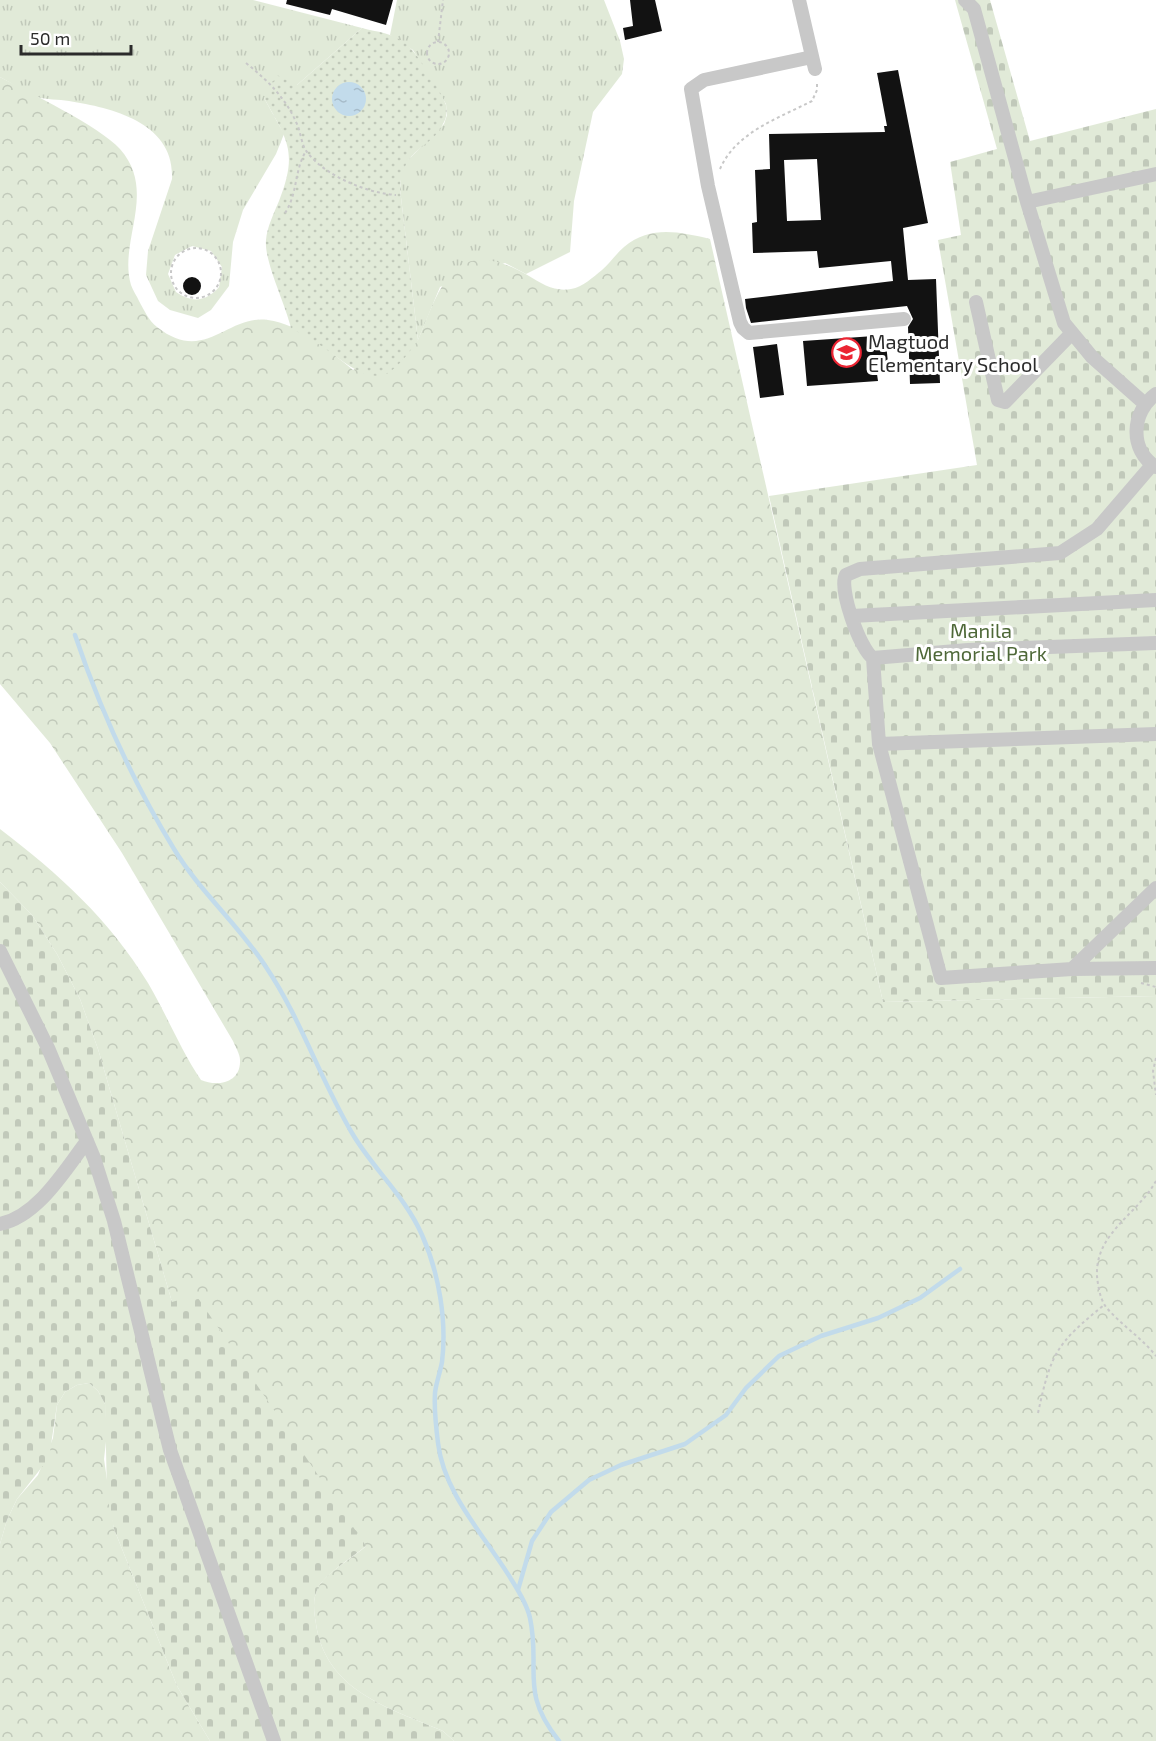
<svg xmlns="http://www.w3.org/2000/svg" width="1156" height="1741" font-family="'Exo 2',sans-serif">
<style>
.grass{fill:url(#grass-tufts);fill-rule:evenodd}
.forest{fill:url(#forest-crowns)}
.cemetery{fill:url(#cemetery-stones)}
.park{fill:url(#park-dots)}
.water{fill:url(#water-ripples)}
.lines{fill:none;stroke-linecap:round;stroke-linejoin:round}
.stream{stroke:#c2dbeb;stroke-width:4.5}
.building{fill:#121212;fill-rule:evenodd}
.path{stroke:#c8c8c8;stroke-width:2;stroke-dasharray:3 3;stroke-linecap:butt}
.minor{stroke:#c8c8c8;stroke-width:14}
.labels{text-anchor:middle;stroke-width:6;stroke-linejoin:round;paint-order:stroke}
.poi-label{font-size:20px;fill:#2b2b2b;stroke:#fff;text-anchor:start}
.park-label{font-size:20px;fill:#4e6838;stroke:#fff}
</style>
<defs>
<pattern id="grass-tufts" width="24" height="20" patternUnits="userSpaceOnUse" patternTransform="scale(1.5)"><rect width="24" height="20" fill="#e1ead8"/><path d="M3 7l-1-3M5 7V3M7 7l1-3M15 17l-1-3M17 17v-4M19 17l1-3" fill="none" stroke="#c1c9ba"/></pattern>
<pattern id="forest-crowns" width="20" height="18" patternUnits="userSpaceOnUse" patternTransform="scale(1.5)"><rect width="20" height="18" fill="#e1ead8"/><path d="M2 6a3 3 0 1 1 6 0M12 15a3 3 0 1 1 6 0" fill="none" stroke="#c1c9ba"/></pattern>
<pattern id="cemetery-stones" width="16" height="16" patternUnits="userSpaceOnUse" patternTransform="scale(1.5)"><rect width="16" height="16" fill="#e1ead8"/><path d="M2 7V4a2 2 0 0 1 4 0v3zM10 15v-3a2 2 0 0 1 4 0v3z" fill="#c1c9ba"/></pattern>
<pattern id="park-dots" width="8" height="8" patternUnits="userSpaceOnUse" patternTransform="scale(1.5)"><rect width="8" height="8" fill="#e1ead8"/><path d="M2 2h.1M6 6h.1" fill="none" stroke="#c1c9ba" stroke-width="1.8" stroke-linecap="round"/></pattern>
<pattern id="water-ripples" width="26" height="14" patternUnits="userSpaceOnUse" patternTransform="scale(1.5)"><rect width="26" height="14" fill="#c2dbeb"/><path d="M2 4q2-2 4 0t4 0M15 11q2-2 4 0t4 0" fill="none" stroke="#a7bcca"/></pattern>
</defs>
<rect width="100%" height="100%" fill="#fff"/>
<path class="grass" d="M0 0H253L362 28 297 85 264 98 284 134 276 154 243 210 233 242 229 286 211 310 198 318 170 310 158 301 146 275 148 251 172 179C175 123 113 108 69 101 59 99 46 100 37 97 24 92 12 83 0 77ZM192 246 211 251 222 267 219 287C206 302 192 303 176 292L168 274 175 255Z
M397 0H604L620 41 624 59 622 74 593 112 574 201 570 252 526 274 505 263 440 287 418 340 400 189 401 175 406 162 444 124 447 115 446 104 413 50 390 35Z"/>
<path class="forest" d="M0 77C30 93 99 126 120 149 158 192 118 241 131 285 133 291 137 296 139 301 144 310 149 321 157 327 205 365 227 314 268 320 299 324 330 351 353 370L418 340C442 282 455 233 529 276 542 284 555 292 571 289 583 287 593 277 602 270 610 263 616 254 624 247 651 225 679 232 710 239L883 1002 1156 996V1741H454L443 1731C389 1708 326 1691 316 1624 314 1611 312 1600 318 1588 324 1574 354 1557 366 1546L172 1302 98 1049 80 999 57 954 32 915 0 882V829C59 874 109 919 148 983 167 1015 180 1049 201 1080 217 1087 241 1083 240 1060 240 1054 235 1046 233 1041L122 853 50 743 0 684Z
M89 1383 98 1391 105 1404 107 1433 104 1459 114 1529 177 1686 210 1741H0V1544L7 1520 17 1499 38 1475 53 1438 57 1405 65 1392 77 1385Z"/>
<path class="cemetery" d="M955 0H990L1030 141 1156 109V996L883 1002 769 496 977 465 938 240 961 235 950 162 997 149Z
M0 882 32 915 57 954 80 999 98 1049 172 1302 196 1295 366 1546C354 1556 324 1575 318 1588 312 1600 314 1611 316 1624 326 1691 389 1708 443 1731L454 1741H210L177 1686 114 1529 107 1495 105 1404 98 1391 89 1383 77 1385 65 1392 57 1405 49 1458 17 1499 7 1520 0 1544Z"/>
<path class="park" d="M362 28C377 32 393 33 405 43 417 52 441 91 446 105 447 110 447 117 444 122 431 151 403 145 400 189L418 340C390 379 379 388 338 358 323 346 307 337 291 328 285 303 264 261 266 240 267 227 274 213 279 201 298 152 288 141 264 98L277 75 297 85Z"/>
<path class="water" d="M332 99a17 17 0 1 1 34 0a17 17 0 1 1-34 0Z"/>
<g class="lines">
<path class="stream" d="M75 635C100 709 133 782 174 849 200 892 239 925 266 967 301 1019 320 1079 352 1133 373 1169 405 1196 422 1235 439 1273 447 1321 442 1362 440 1373 436 1383 435 1393 434 1408 436 1427 438 1443 444 1494 485 1536 511 1579 518 1590 527 1604 530 1618 541 1670 519 1691 559 1741
M518 1590 532 1541 551 1512 589 1480 621 1465 685 1444 726 1415 746 1388 779 1356 821 1336 878 1318 920 1298 960 1269"/>
</g>
<path class="building" d="M287 0H393L386 25 332 9 330 15 286 4Z
M630 0H655L662 31 625 40 623 28 633 26Z
M898 70 928 223 903 228 908 280 936 279 940 383 910 384 908 327 913 319 907 306 751 323 746 308 745 299 893 281 891 261 819 268 817 251 753 253 752 223 757 222 755 170 770 169 769 134 885 132 884 126H887L877 73ZM817 159 821 220 787 221 784 160Z
M183 286a9 9 0 1 1 18 0a9 9 0 1 1-18 0Z
M874 336 875 344 886 343 889 373 877 374 878 381 807 386 803 341Z
M777 344 784 395 760 398 753 347Z"/>
<g class="lines">
<path class="path" d="M438 42 443 0
M427 53a11 11 0 1 1 22 0a11 11 0 1 1-22 0Z
M246 63C267 80 285 97 296 122 301 131 301 145 307 152 325 176 367 193 396 195
M720 169C736 132 779 118 812 101L817 90V84
M285 213C298 193 294 171 306 151
M171 273a25 25 0 1 1 50 0a25 25 0 1 1-50 0Z
M1141 983 1156 987
M1156 1058 1153 1071 1156 1095
M1156 1181C1137 1215 1095 1233 1097 1276 1098 1286 1100 1299 1106 1307 1121 1325 1141 1337 1156 1356
M1038 1413C1051 1353 1056 1344 1104 1305"/>
<path class="minor" d="M799 0 815 69
M965 0 974 9 1027 202 1064 323 1092 357 1145 404
M812 57 704 80 691 89 708 186 740 322 743 328 749 333 904 319
M1027 202 1156 174
M976 302 998 400 1005 402 1071 334
M1156 394C1131 412 1129 450 1156 467
M1152 465 1097 529 1060 553 860 569 846 575C838 587 860 650 873 658L968 650 1156 643
M852 616 1156 600
M873 658 879 744 941 978 1072 969 1156 968
M879 744 1156 734
M0 951 48 1048 94 1158 114 1221 170 1450 274 1741
M1072 969 1156 888
M0 1224C38 1216 65 1170 87 1141"/>
</g>
<defs>
<symbol id="school-ring" viewBox="-11 -11 22 22"><circle r="9.5" fill="#fff" stroke="#eb2533" stroke-width="1.5"/><path d="M0-5L7-2L0 1L-7-2ZM-4 1L0 2.5L4 1V4Q0 6-4 4Z" fill="#eb2533"/></symbol>
</defs>
<g fill-rule="evenodd">
<use href="#school-ring" x="830" y="336" width="33" height="33"/>
</g>
<g class="labels">
<g class="poi-label">
<text x="868" y="349">Magtuod<tspan x="868" dy="23">Elementary School</tspan></text>
</g>
<g class="park-label">
<text x="981" y="638">Manila<tspan x="981" dy="23">Memorial Park</tspan></text>
</g>
</g>
<path d="M21 45v9h110v-9" fill="none" stroke="#2b2b2b" stroke-width="3"/>
<text x="30" y="45" font-size="18" fill="#2b2b2b" stroke="#ffffff" stroke-width="4.5" paint-order="stroke">50 m</text>
</svg>
